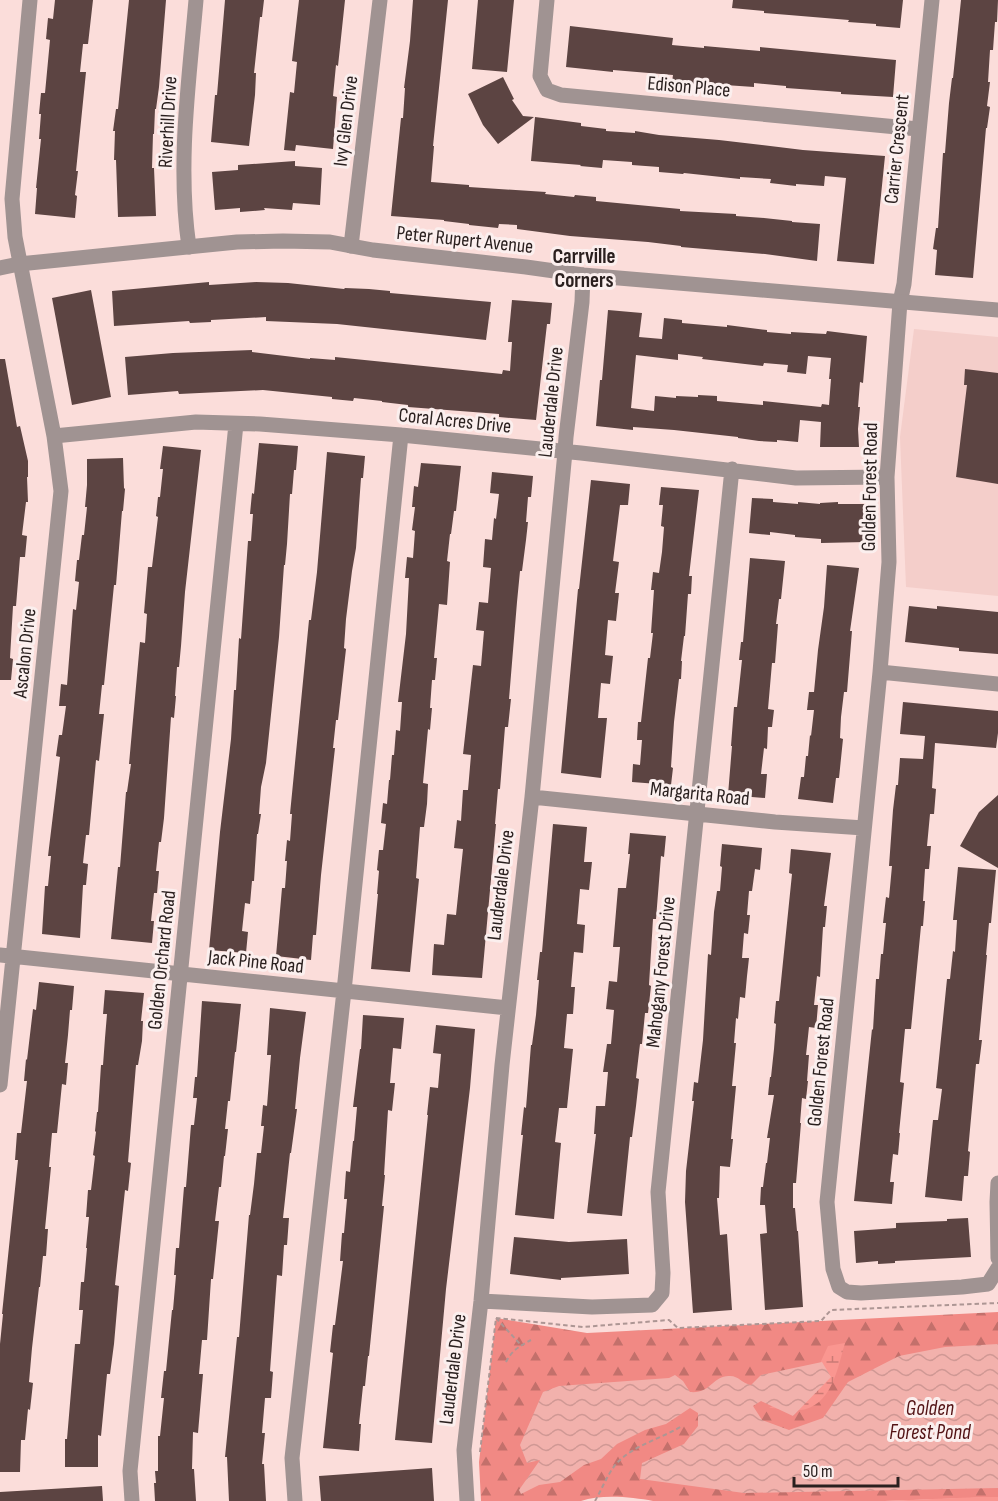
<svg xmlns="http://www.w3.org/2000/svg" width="998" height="1501" font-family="'Sofia Sans Condensed',sans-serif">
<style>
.built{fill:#f4ceca}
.forest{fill:url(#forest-firs)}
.wetland{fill:url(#wetland-marsh)}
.park{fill:#fa9690}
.water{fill:url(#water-waves)}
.building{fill:#5c4442;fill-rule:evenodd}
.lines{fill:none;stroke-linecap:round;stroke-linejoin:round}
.path{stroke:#ad9694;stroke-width:2;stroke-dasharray:4.5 3;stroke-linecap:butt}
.minor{stroke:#a09392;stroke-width:15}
.tertiary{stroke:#a09392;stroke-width:15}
.labels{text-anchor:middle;stroke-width:6;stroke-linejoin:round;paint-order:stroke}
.street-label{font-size:20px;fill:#2a201f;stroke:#fbefee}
.neighbourhood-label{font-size:21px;font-weight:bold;fill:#2a201f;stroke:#fbefee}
.water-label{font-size:21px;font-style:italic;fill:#531315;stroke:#fbefee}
</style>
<defs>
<pattern id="forest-firs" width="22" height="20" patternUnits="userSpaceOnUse" patternTransform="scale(1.5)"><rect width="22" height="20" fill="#f18984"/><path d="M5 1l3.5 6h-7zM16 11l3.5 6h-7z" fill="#c3706b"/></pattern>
<pattern id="wetland-marsh" width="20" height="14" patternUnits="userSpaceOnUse" patternTransform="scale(1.5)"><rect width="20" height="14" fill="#fa9690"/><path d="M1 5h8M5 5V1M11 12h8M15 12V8" fill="none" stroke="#cb7a75"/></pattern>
<pattern id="water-waves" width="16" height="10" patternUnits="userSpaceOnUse" patternTransform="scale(1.5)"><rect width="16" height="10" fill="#f2b1ac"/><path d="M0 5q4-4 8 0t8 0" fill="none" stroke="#d09894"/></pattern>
</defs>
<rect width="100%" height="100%" fill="#fbddda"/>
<path class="built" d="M914 329 998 337V596L906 587 900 437Z"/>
<path class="forest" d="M998 1312V1497L885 1501H653C632 1497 601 1494 581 1501H481L479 1462 496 1318 587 1333Z"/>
<path class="wetland" d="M845 1343C838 1366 833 1401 806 1409 798 1412 778 1408 769 1408L791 1396 817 1370 828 1346Z"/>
<path class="park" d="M980 1497H998V1501H884Z"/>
<path class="water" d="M998 1344V1488L744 1493 640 1479 642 1463 684 1444 698 1426V1413L690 1408 666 1424 645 1430 617 1444 601 1459 584 1465 560 1482 539 1485 521 1494 519 1490 540 1460 527 1463 520 1445 543 1392 559 1386 669 1378 675 1375 683 1381 690 1392C711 1394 713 1375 730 1376 739 1376 741 1383 751 1385L761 1375 822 1362 831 1377 793 1416 761 1401 753 1406 762 1420 789 1430 823 1418 848 1382 899 1356 945 1347Z"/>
<path class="building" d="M55 0H93L88 44H83L80 72H86L76 171H78L75 195 77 196 75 218 35 214 37 188H36L41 139H39L41 114H39L41 93H45L50 40 46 39 48 18 53 19Z
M129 0H166L159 87 156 109H155L154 134H153L152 168H154L156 216 118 217 116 160H114L115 131H113L116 109H118Z
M225 0H264L262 17H260L254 73H256L255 95 249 146 211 142 215 95H217Z
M299 0H345L338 66 336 65 333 96 337 97 333 149 296 145 295 151 284 150 290 92 294 93 297 62 292 61Z
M413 0H448L433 146H434L431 182 469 185V187L546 192 545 194 574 197 575 195 596 197V201L680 209V211L736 214V216L764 218 792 221V222L820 224 817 261 765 254 681 247V246L648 242 570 236 517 229V225L499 224 498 228 469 225V224L444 221V220L391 216 401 118H403L405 88H404L410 41Z
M478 0H514L507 72 472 69Z
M733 0H903L900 28 876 26V24L848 22 849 20 789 15 764 13V11L732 8Z
M961 0H998L997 22H995L993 50H990L988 82H990L987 106 990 107 987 128H986L973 278 935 275 937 250 933 249 936 228H938L943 153H945L949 103 952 78H953Z
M570 26 673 38 672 45 704 48V46L760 51V47L896 60 893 97 841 94V92L786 88V86L754 83V87L725 85V86L672 82 673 75 613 70V72L566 67Z
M503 77 514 99 512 100 523 116 534 117 498 144 483 125 468 94Z
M535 117 581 123V126L606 129V131L635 133V131L659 135 719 140 803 150 885 156 874 264 837 261 846 178 825 176 824 186 796 184V186L770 183 771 179 740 177V179L684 173 683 174 659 172V167L632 165V162L603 160 602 168 580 166 581 165 531 161Z
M295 161V166L322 168 320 205 293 203 292 210 264 208 265 210 240 212V208L215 210 212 172 238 170V165Z
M209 282V285L256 282 288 283 344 289 345 288 369 289 390 291V293L491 302 486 340 337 324 266 321V317L211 320V322L190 323 189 321 114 326 112 291Z
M91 290 111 397 72 405 52 298Z
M512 300 552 303 550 324H547L536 420 499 417V414L408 407V405L382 402V401L354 398 353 401 332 399V397L263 390 179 394 178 391 128 395 125 357 173 353 252 350V352L310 359V358L335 360V357L502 374 503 370 510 371 512 342H508Z
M608 310 642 313 639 337 662 339 664 318 682 320V323L727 327V325L767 330V332L791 334V332L826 334 827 331 867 336 863 383 860 382 858 407H860L858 429 859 447H820L821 422 800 420 798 442 777 440V442L759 441 738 438V437L674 430 633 427V430L596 426 600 380H602ZM678 354 703 357 702 359 745 364 763 366 764 363 788 365 787 372 806 374 808 356 831 358 829 379H831L829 405 822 404 821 407 763 401V405L717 401V396L698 395V397L676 396V398L655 396 654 411 631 408 636 355 678 360Z
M0 359H5L17 427 20 426 28 461V477H27L28 502H26L22 535 27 536 25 557H20L16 606H13L10 658 13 659 11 680H0Z
M965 369 998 373V484L956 477 967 385H964Z
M259 443 298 446 296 470H294L292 494H290L287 544 285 565H284L279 637 266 763 261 787 259 814H261L258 834H257L254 881H252L250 904 245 903 242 931 248 932 246 953 209 950 220 832 231 739 234 690H236L239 638 241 639 248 541H251L253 514H250L252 493 254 494Z
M163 446 201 450 185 592 181 646 179 667H177L175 696H176L174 718 171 717 164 818 161 842H159L156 871H159L157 893H154L151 921H154L152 943 111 939 118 867H120L126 792H127L131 764H129L140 642 145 643 147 614 144 613 148 567H152L158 517 156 516 158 497H160L163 469H160Z
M327 452 365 456 363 478H361L356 548 352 571 346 619 344 648 346 649 338 720H336L333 748H335L321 875 316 935H313L311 960 276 956 282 888H285L287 861H285L287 840 290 841 292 814H290L309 620H311L317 572Z
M123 458 124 488 125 489 123 511H122L116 585H114L104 685H102L99 714H104L99 761 96 760 89 835H86L83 863 88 864 86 885H83L80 938 42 934 45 886H48L51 856H48L60 757 56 756 59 735H62L66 706H59L61 684 67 685 73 609 76 610 79 582 75 581 77 560H79L82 535H84L87 507H85L87 485V459Z
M421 463 461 466 456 511H454L451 534H450L447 561 450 562 447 605 439 604 434 658H437L435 680H432L430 708H432L430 730 428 729 423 783 428 784 427 804 424 827H420L416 878 419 879 410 972 371 969 378 894H377L379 871 377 870 379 850H383L386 824 381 823 383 803 387 804 389 780H390L392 755H394L396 730 400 731 402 702H398L406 634 409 578H405L407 557 413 558 415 531 412 530 415 507H412L414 486 418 487Z
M492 472 533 476 531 497H528L526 522H528L526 540 522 571H520L517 602 509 699H511L508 727H505L500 789H498L495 824H496L482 978 432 975 434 944 444 945 447 914 456 915 463 849 454 848 457 820 461 821 463 790H468L471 755 463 754 473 665 481 666 484 631 476 630 479 602 488 603 491 568 483 567 485 539 492 540 494 518 496 519 499 494 490 493Z
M591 480 630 484 628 505H620L613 561 619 562 615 593H619L616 621 608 620 605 655 613 656 610 684 601 683 598 718H607L601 778 561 773 578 589H579Z
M661 487 699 490 689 576H692L691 594H688L685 636H684L681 661H682L681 679H679L674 722 671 767 673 768 671 785 632 782 633 764 640 765 642 740H637L638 722H641L648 658H650L653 633H651L654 590H651L653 572 659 573 662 552 664 527 661 526 663 505H659Z
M752 498 773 499V502L798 504V502L820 504V503L838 502V504H865L866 542 821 543V539L795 537V535L770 532V535L749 533Z
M750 558 785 561 781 599H779L776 624H778L775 663H772L768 709 774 710 772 727H768L767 749 764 748 761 774H767L765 798 728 795 732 746H731L734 707H737L742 660H739L741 642H743Z
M827 565 859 568 850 631H852L847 692H844L841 717 840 738 843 739 839 778H836L833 803 798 799 801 777H804L806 756H808L810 735 811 736 814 710H807L809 692H814L818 650 824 607Z
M909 606 937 609V606L998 612V654L959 651V648L905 642Z
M903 702 998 711V733L996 748 935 743 932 788 936 789 934 814H930L927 846H931L929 869H925L923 901H925L923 926H921L911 1029H905L900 1082 904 1083 899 1133H900L898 1155 893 1154 890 1182H894L892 1204 854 1201 872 1029 873 1030 876 979H879L881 954H883L886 923H883L886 897 889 898 892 866H889L893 810 896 785H898L900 758 923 759 925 736 900 734Z
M998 795V868L960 846 979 812Z
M553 824 587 827 584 862H592L589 890 580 889 577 924 585 925 583 953 574 952 571 987H575L573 1014H567L564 1048 573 1049 567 1108H559L555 1142 561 1143 554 1219 515 1215 523 1135H521L524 1107 526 1108 531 1045H532L536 1015 539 980H537L540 952H542Z
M630 833 666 836 664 857 661 856 656 919H653L649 985 651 986 648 1013H645L642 1044H640L636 1078 639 1079 636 1106 632 1137H630L622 1216 587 1213 596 1134H594L596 1106H605L608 1072H603L607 1044H611L614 1010 606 1009 609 981 617 982 620 947H613L618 888H626L630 854H628Z
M722 844 762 848 760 870 755 869 752 891H749L747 915H750L748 934 744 933 742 958H749L747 976 745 998 740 997 738 1019 736 1018 734 1043H736L732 1086H736L731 1139H733L730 1167 720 1166 719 1198H717L720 1235 727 1234 732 1310 693 1313 685 1202 686 1171 694 1101H692L694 1082 698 1083 703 1040 708 954 711 955 714 912 717 891H720L722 867 720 866Z
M791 849 831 853 824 906H827L825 927H823L820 977 817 976 814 1005H818L816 1028 809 1027 806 1055H809L807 1081H808L806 1099 802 1098 800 1123H801L796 1183H793V1208H795L797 1231H798L803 1307 765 1310 760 1234 767 1233 765 1205H760L761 1187H763L766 1163H767L770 1138H767L774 1095H768L770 1077H771L774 1049 776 1024 774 1023 776 1001H779L792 874 789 873Z
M958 867 996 870 991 923H989L986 955H987L979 1040H982L979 1064H976L968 1151 970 1152 968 1176H964L962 1201 925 1197 933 1120H938L942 1089 936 1088 947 979H950L953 951 955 952 957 920H953Z
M39 982 74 986 72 1010H70L68 1035 65 1063H68L66 1085 62 1084 57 1133H52L49 1167H51L45 1229H48L46 1256H43L40 1287H39L32 1348 29 1382 33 1383 30 1410 28 1409 25 1440H21L20 1472H0V1344L3 1314H2L18 1160H15L17 1133H21L27 1081H24L26 1059 27 1060 33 1009 36 1010Z
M105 990 144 993 141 1021H143L142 1041 138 1065H136L128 1162 131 1163 128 1191 125 1190 115 1285 119 1286 114 1344 110 1374H107L101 1436 98 1435V1467H65V1439H67L75 1344H80L83 1310H79L81 1282H84L87 1248H86L89 1217H86L88 1190H91L95 1156 93 1155 96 1132 95 1131 97 1112H98L101 1065H103L105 1038 107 1014H103Z
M202 1001 241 1004 236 1052H235L230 1101H228L225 1129H228L225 1156H224L221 1187H219L215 1221H219L213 1279H211L207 1340H202L199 1374H203L198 1433 193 1432 192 1469H194L196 1501H155L154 1483H156L155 1471H158V1436H160L164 1398H161L164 1371H166L172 1310H173L176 1275H174L176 1248H179L184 1187H186L191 1125H194L197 1098H193L195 1077H197Z
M270 1008 306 1012 300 1058 295 1109H297L291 1153H290L283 1218H289L287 1245H284L282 1276 277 1275 270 1371 273 1372 271 1398H265L262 1433H265L262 1464H264L266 1501H229L227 1457H225L237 1337H239L249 1215H250L254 1184 257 1153H261L264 1126H261L263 1105 267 1106 271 1055H267Z
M363 1015 404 1018 401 1049 393 1048 390 1083H395L392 1111 388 1110 384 1175H385L382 1206H384L369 1356H368L365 1386H363L359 1424H361L359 1451 323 1448 333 1353 330 1352 333 1325H335L343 1261H340L342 1233H344L347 1199H344L346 1171 350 1172 353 1141H354L357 1107H353L360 1049H361Z
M436 1025 475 1029 470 1088 446 1289 432 1443 395 1440 428 1115H427L430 1087 438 1088 441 1054 433 1053Z
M968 1218 971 1257 895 1261V1263L878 1264V1261L856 1263 854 1231 896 1228V1223L947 1221V1219Z
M514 1237 569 1242 627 1239 629 1274 561 1278V1280L510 1274Z
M432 1468 434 1501H321L319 1476Z
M102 1486 103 1501H0V1492Z"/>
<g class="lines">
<path class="path" d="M496 1318 583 1327 669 1320 678 1328 821 1321 831 1310 998 1303
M496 1318 521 1345
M506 1362C511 1351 521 1345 531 1340
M480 1452 496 1318
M595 1501C602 1489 607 1475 616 1464 633 1445 661 1439 682 1426"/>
<path class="minor" d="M547 0 540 76 547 90 561 95 918 129
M932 0 904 284 900 302 887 477 889 562 880 672 827 1202 833 1269 839 1287 847 1292 861 1293 962 1287 988 1284 998 1268
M351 246 380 0
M189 247C177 165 189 81 196 0
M54 436 196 422 260 424 401 435 581 453 796 478 887 477
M880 672 998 684
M532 797 775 822 864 828
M0 955 508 1008
M0 1085 61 491 54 436 15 237 12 199 30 0
M998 1183 997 1202 998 1258
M481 1301 592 1307 652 1305 662 1293 663 1273 658 1192 732 469
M132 1501 130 1471 236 424
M295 1501 292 1458 344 991 401 435
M467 1501 464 1450 481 1301 502 1065 532 797 565 452 566 437 582 302 583 275"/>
<path class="tertiary" d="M0 268 19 264 237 242 283 241 330 242 373 250 526 267 583 275 998 310"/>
</g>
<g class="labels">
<g class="street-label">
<text transform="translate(689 86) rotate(5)" y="7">Edison Place</text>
<text transform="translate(345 121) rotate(-83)" y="7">Ivy Glen Drive</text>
<text transform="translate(167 122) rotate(-87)" y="7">Riverhill Drive</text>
<text transform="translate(896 149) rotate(-84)" y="7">Carrier Crescent</text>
<text transform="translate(465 239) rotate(6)" y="7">Peter Rupert Avenue</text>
<text transform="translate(550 402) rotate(-84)" y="7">Lauderdale Drive</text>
<text transform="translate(455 420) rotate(6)" y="7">Coral Acres Drive</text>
<text transform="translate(869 487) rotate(-89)" y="7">Golden Forest Road</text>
<text transform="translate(24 653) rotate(-84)" y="7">Ascalon Drive</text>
<text transform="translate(700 793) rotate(6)" y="7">Margarita Road</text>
<text transform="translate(500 885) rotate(-83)" y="7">Lauderdale Drive</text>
<text transform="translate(161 960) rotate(-84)" y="7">Golden Orchard Road</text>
<text transform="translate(256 961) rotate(6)" y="7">Jack Pine Road</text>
<text transform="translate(660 972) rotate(-84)" y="7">Mahogany Forest Drive</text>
<text transform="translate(820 1062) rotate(-84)" y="7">Golden Forest Road</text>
<text transform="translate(452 1369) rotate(-83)" y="7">Lauderdale Drive</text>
</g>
<g class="neighbourhood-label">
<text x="584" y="263">Carrville<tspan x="584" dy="24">Corners</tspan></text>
</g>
<g class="water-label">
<text x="930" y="1415">Golden<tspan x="930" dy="24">Forest Pond</tspan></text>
</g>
</g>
<path d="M794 1477v9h104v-9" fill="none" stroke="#2a201f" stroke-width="3"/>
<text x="803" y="1477" font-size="18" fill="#2a201f" stroke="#fbefee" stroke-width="4.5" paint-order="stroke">50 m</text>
</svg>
